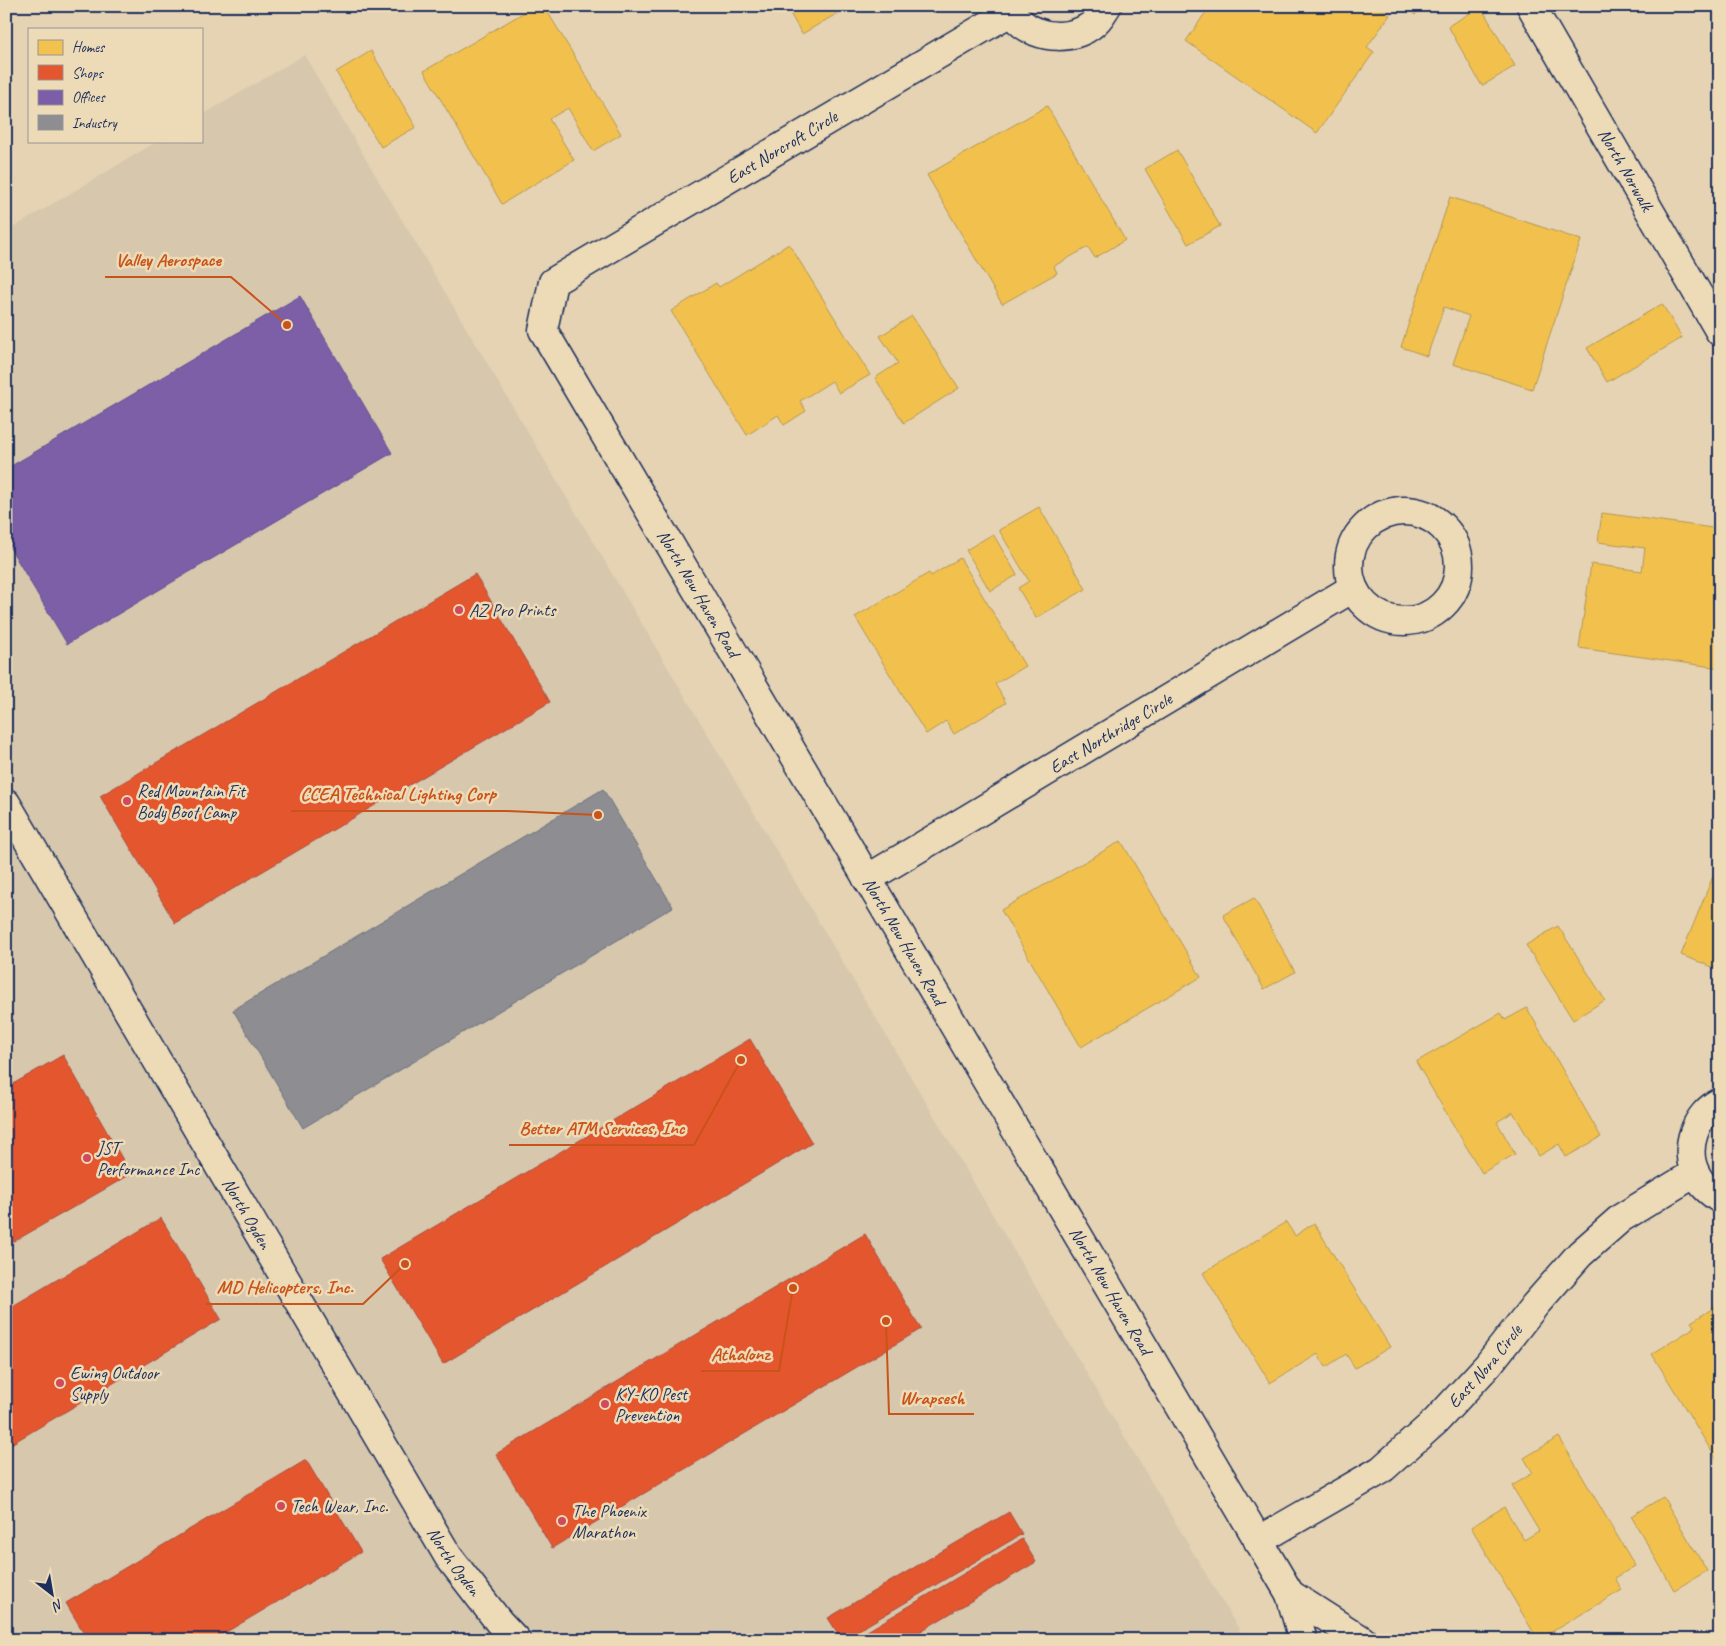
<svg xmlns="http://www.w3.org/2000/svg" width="1726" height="1646" font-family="Caveat,sans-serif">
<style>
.built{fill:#d6c7ad}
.homes{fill:#f2c14e;stroke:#b29553}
.shops{fill:#e4572e;stroke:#a84b3c}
.offices{fill:#7b5ea7;stroke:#5e5091}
.industry{fill:#8d8d92;stroke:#6b7182}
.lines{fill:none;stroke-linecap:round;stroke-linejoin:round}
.minor-casing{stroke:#1b2f5e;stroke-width:31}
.minor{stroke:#eddab7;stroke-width:28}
.poi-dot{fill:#d1495b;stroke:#eddab7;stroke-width:2}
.labels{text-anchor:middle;stroke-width:5;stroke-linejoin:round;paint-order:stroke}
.street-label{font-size:18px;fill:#1b2f5e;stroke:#eddab7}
.poi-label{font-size:18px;fill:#1b2f5e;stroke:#eddab7;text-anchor:start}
.leader{fill:none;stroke:#c95318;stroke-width:2}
.callout-dot{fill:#c95318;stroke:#eddab7;stroke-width:2}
.callout-label{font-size:19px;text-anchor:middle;font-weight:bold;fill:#c95318;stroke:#eddab7;stroke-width:5;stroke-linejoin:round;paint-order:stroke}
</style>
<rect width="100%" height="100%" fill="#e5d3b3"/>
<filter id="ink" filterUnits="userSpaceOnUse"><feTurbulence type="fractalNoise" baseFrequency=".02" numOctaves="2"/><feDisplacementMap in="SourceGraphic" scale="10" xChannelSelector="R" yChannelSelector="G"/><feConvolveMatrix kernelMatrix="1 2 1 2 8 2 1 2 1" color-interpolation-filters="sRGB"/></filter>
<g filter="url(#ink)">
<path class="built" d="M304 55 1245 1640H6V232L158 141H201V116Z"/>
<path class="homes" d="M535 6H544L621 134 593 151 568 108 549 119 574 160 502 204 424 71Z
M786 6H850L802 34Z
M1210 6H1378L1390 15 1367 47 1374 52 1317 133 1186 41Z
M1404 6H1422L1415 15Z
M1481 7 1515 66 1482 86 1448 26Z
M371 51 416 127 381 147 336 72Z
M1047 106 1125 240 1095 258 1088 247 1054 266 1057 273 1002 304 927 175Z
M1177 150 1220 226 1188 244 1145 169Z
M1450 197 1581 240 1532 389 1453 364 1469 316 1444 307 1427 356 1401 347Z
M789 244 870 375 839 393 832 381 800 401 806 411 784 425 778 415 747 435 671 311 716 283 719 287Z
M1662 304 1682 338 1607 382 1587 348Z
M912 316 959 388 904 423 875 378 898 363 880 336Z
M1039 507 1086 589 1036 618 1018 588 1029 581 999 530Z
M1602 513 1720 529V668L1579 648 1591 564 1642 571 1645 548 1598 542Z
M993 534 1017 575 990 591 966 550Z
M960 558 1025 666 995 684 1006 703 954 734 946 721 926 734 855 617 929 573 931 576Z
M1121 841 1201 977 1081 1047 1001 910Z
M1720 859V970L1681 955Z
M1254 898 1295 972 1264 989 1223 915Z
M1558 926 1605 1000 1573 1020 1526 945Z
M1527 1008 1601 1137 1566 1157 1559 1144 1539 1156 1513 1112 1497 1122 1515 1154 1482 1173 1416 1062 1501 1013 1505 1020Z
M1286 1222 1295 1236 1314 1223 1390 1347 1355 1368 1346 1354 1326 1367 1318 1354 1270 1383 1203 1273Z
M1720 1304V1465L1652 1354 1695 1327 1691 1322Z
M1559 1437 1635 1566 1615 1578 1622 1590 1538 1640 1471 1527 1504 1507 1524 1540 1539 1531 1512 1486 1533 1473 1524 1458Z
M1663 1497 1707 1571 1674 1590 1631 1516Z"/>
<path class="shops" d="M475 574 550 702 175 923 100 796Z
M750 1039 812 1143 443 1364 380 1259Z
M63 1055 131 1174 6 1246V1088Z
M161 1218 221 1319 6 1447V1310Z
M865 1234 921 1329 552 1548 496 1454Z
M306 1460 361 1552 213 1640H88L66 1603Z
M1009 1512 1022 1534 842 1640 828 1618Z
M1022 1539 1036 1562 906 1640H862L859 1636Z"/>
<path class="offices" d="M300 296 392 453 67 644 6 541V469Z"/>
<path class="industry" d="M603 789 673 907 303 1128 233 1010Z"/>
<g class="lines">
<defs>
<g id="minor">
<path d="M1008 6C1011 10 1014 16 1017 19 1038 41 1078 42 1098 19 1102 15 1104 10 1107 6"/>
<path id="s1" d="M1531 6 1720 332"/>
<path id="s2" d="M1012 11 553 282 543 330 1290 1594"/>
<circle cx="1404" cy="566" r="55"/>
<path id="s3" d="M6 803 448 1556 499 1622 516 1640"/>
<path id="s4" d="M867 879 1353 588"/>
<path d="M1720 1102C1695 1114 1683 1149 1696 1174 1701 1185 1710 1192 1720 1199"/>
<path id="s5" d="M1258 1541 1381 1470 1436 1421 1488 1365 1535 1305 1580 1254 1621 1218 1695 1173"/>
<path d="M1303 1640 1290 1594 1362 1640"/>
</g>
</defs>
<use href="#minor" class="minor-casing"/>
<use href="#minor" class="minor"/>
</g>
</g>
<g class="poi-dot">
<circle cx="459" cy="610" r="5"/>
<circle cx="127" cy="801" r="5"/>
<circle cx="87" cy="1158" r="5"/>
<circle cx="60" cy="1383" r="5"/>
<circle cx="605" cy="1404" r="5"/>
<circle cx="281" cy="1506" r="5"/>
<circle cx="562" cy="1521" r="5"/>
</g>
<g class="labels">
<g class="street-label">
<text transform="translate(782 147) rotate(-31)" y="6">East Norcroft Circle</text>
<text dy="6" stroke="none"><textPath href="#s1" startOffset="189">North Norwalk</textPath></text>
<text dy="6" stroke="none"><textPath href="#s2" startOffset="888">North New Haven Road</textPath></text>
<text dy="6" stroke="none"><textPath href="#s4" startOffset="284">East Northridge Circle</textPath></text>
<text dy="6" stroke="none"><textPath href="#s2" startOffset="1292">North New Haven Road</textPath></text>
<text dy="6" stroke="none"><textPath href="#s3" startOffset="476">North Ogden</textPath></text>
<text dy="6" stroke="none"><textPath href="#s2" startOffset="1698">North New Haven Road</textPath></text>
<text dy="6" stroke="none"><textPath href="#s5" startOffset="289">East Nora Circle</textPath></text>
<text dy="6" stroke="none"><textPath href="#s3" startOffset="881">North Ogden</textPath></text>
</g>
<g class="poi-label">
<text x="469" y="616">AZ Pro Prints</text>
<text x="137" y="797">Red Mountain Fit<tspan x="137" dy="21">Body Boot Camp</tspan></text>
<text x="97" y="1154">JST<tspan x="97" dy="21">Performance Inc</tspan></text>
<text x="70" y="1379">Ewing Outdoor<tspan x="70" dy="21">Supply</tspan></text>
<text x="615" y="1400">KY-KO Pest<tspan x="615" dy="21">Prevention</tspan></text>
<text x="291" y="1512">Tech Wear, Inc.</text>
<text x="572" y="1517">The Phoenix<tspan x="572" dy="21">Marathon</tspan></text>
</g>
</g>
<path class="leader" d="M287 325L231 277H105M598 815L506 811H291M741 1060L694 1145H509M405 1264L363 1304H206M793 1288L779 1371H701M886 1321L889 1414H974"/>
<g class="callout-dot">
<circle cx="287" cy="325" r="5"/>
<circle cx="598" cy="815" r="5"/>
<circle cx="741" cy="1060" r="5"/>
<circle cx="405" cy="1264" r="5"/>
<circle cx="793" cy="1288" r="5"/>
<circle cx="886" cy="1321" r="5"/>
</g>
<g class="callout-label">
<text x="168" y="266">Valley Aerospace</text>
<text x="398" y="800">CCEA Technical Lighting Corp</text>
<text x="602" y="1134">Better ATM Services, Inc</text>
<text x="285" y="1293">MD Helicopters, Inc.</text>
<text x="740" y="1360">Athalonz</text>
<text x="932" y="1404">Wrapsesh</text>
</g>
<rect width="1726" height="1646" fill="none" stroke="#eddab7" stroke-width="25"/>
<rect x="12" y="12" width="1701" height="1621" fill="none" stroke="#1b2f5e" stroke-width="2" filter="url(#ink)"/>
<rect x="28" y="28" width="175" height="115" fill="#eddab7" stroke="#999693"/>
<rect x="38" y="40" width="25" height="15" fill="#f2c14e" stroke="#999693"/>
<text x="72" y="52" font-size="15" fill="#1b2f5e">Homes</text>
<rect x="38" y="65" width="25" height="15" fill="#e4572e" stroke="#999693"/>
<text x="72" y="78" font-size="15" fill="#1b2f5e">Shops</text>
<rect x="38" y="90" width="25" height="15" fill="#7b5ea7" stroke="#999693"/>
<text x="72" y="102" font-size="15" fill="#1b2f5e">Offices</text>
<rect x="38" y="115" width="25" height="15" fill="#8d8d92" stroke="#999693"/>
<text x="72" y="128" font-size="15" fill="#1b2f5e">Industry</text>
<g transform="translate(52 1594) rotate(149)" stroke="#eddab7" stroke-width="4" paint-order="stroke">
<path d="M0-4L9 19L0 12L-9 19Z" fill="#1b2f5e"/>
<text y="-8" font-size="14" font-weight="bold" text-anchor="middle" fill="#1b2f5e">N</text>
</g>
</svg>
